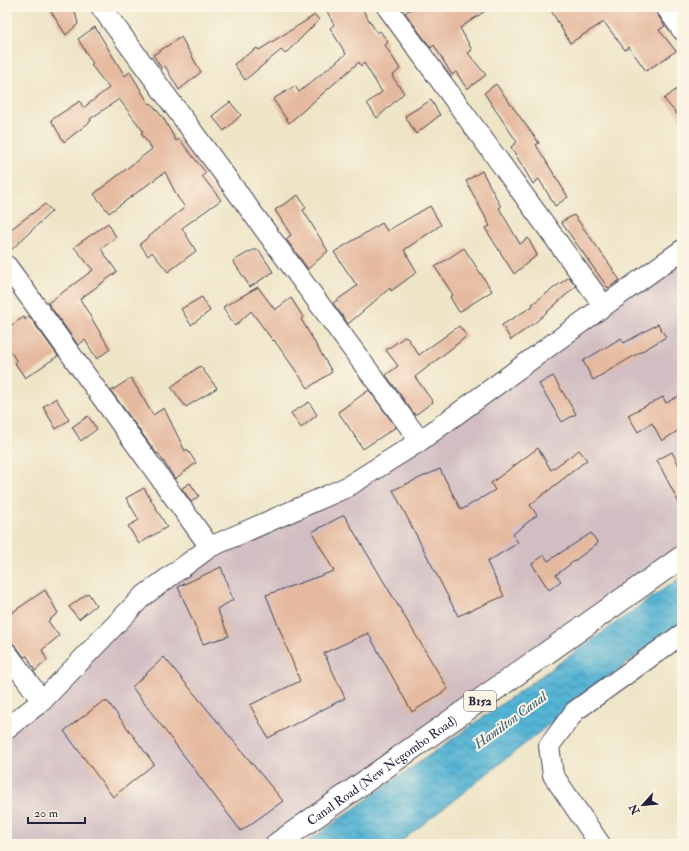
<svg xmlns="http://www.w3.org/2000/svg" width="689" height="851" font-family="'IM FELL Double Pica',serif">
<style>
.industrial{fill:#d2bec2}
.water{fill:url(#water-waves);stroke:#3b6a87}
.building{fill:#e5b99f}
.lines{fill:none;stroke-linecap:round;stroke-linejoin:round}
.minor-casing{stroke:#413f50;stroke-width:22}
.primary-casing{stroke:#413f50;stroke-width:24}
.minor{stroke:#fff;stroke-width:20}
.primary{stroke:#fff;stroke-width:22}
.labels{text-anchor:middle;stroke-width:4;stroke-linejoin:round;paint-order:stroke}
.shield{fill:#fcf5e5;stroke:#63616e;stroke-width:1}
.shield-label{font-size:12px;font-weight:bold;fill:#22223b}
.street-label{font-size:13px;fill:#22223b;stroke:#fcf5e5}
.water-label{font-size:14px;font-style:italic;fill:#365c78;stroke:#fcf5e5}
</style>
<defs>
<pattern id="water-waves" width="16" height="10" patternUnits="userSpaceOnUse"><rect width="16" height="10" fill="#54b3d3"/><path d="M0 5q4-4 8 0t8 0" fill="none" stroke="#4591ac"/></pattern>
</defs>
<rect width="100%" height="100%" fill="#fcf5e5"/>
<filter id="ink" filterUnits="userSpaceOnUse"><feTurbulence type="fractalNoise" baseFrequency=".025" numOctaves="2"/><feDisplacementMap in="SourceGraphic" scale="8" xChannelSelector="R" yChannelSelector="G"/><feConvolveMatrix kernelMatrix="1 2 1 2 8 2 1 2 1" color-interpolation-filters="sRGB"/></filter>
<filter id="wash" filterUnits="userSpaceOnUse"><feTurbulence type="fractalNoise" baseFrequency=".012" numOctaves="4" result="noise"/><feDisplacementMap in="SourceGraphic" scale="16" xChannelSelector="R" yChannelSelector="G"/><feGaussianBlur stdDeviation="0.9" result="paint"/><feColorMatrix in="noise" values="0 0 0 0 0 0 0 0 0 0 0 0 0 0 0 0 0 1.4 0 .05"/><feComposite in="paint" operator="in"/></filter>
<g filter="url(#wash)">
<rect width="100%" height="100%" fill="#eee5c7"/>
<path class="industrial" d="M682 258V552L270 844H7V733L177 572 349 491Z"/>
<path class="water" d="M682 576V623L645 649 398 844H304Z"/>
<g id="blocks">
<path class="building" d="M48 7H74L78 24 66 35Z
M325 7H361L377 33 380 31 388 42 385 45 400 69 392 76 404 93 377 118 367 103 382 92 364 63 361 66 359 62 289 123 273 99 295 86 299 92 346 54 330 28 334 25Z
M413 7H491L460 28 472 50 468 53 486 75 467 89 456 72 452 75 434 45 431 48 405 13Z
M549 7H655L657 14 665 26 659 30 676 51 646 71 629 47 625 50 604 22 570 43Z
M315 15 319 20 285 54 281 50 245 80 234 64 257 48 259 50Z
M95 27 125 76 130 72 149 104 151 103 164 119 176 141 179 139 206 173 202 176 221 200 182 228 196 251 168 272 152 252 148 256 140 244 185 207 178 198 165 172 109 213 94 194 152 149 141 133 143 131 119 99 90 119 91 121 64 142 51 120 80 101 83 108 109 88 91 65 93 64 78 39Z
M181 37 201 72 179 90 165 66 162 69 153 55Z
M496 84 539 143 536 145 568 197 555 206 539 179 533 184 511 147 517 142 484 93Z
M682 85V120L664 99Z
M431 100 440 115 416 134 405 116Z
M230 102 241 115 224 131 212 116Z
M482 171 501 207 499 208 520 244 528 238 537 255 514 274 485 228 490 226 466 181Z
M298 195 306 208 303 210 328 251 308 269 286 239 291 235 275 210Z
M45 204 52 211 7 254V232Z
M430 206 441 225 404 250 417 272 391 291 390 288 348 324 333 303 357 286 334 252 382 223 387 231Z
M574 215 613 269H612L620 280 608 288 561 222Z
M108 223 116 237 101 249 117 272 80 299 110 349 97 359 85 340 78 345 48 303 93 270 74 247Z
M464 248 492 291 459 312 450 297 453 295 435 267Z
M253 250H259L273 272 250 287 233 261Z
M569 277 576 286 537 321 511 340 502 325 533 306 532 304Z
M258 287 275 310 291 298 303 317 301 319 332 372 308 388 274 340 273 341 251 311 235 326 223 307Z
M202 297 210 311 191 325 181 309Z
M29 316 58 356 25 378 15 363 17 362 7 346V328L24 317 25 320Z
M658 324 666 337 593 380 583 361 621 338 624 343Z
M459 326 467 336 415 377 433 402 415 415 386 375 398 366 386 350 406 336 419 355Z
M200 366 217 388 186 407 171 387Z
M553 376 576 414 562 422 539 384Z
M131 378 153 415 164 408 185 451 187 449 196 463 175 479 158 453 157 454 111 391Z
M369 390 396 427 363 449 348 426 338 412Z
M682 394V428L662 441 652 423 638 432 628 415 663 397 666 403Z
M56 398 69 420 56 429 43 407Z
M309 402 317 415 301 428 291 413Z
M88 416 97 429 81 441 72 427Z
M538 448 551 470 579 450 587 460 530 505 537 515 513 534 518 543 487 562 504 596 458 616 393 490 440 469 461 510 495 490 491 483Z
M672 452 682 471V509L657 460Z
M190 483 199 496 191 502 182 488Z
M144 488 167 527 139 544 128 526 139 520 126 498Z
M344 515 448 689 412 712 368 633 324 653 345 698 268 738 250 705 300 681 266 595 334 571 312 532Z
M591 533 598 543 556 575 561 581 549 590 532 564 544 555 548 561Z
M221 567 233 600 217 609 229 636 203 644 178 587Z
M45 590 58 613 48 621 59 636 42 650 47 660 35 671 27 656 24 657 16 646 12 643 7 642V616Z
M88 593 96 605 79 619 69 607Z
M164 657 283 801 241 831 132 687Z
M102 702H108L154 764 113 797 64 731Z"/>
</g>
</g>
<g filter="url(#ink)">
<use href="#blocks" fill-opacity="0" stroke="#413f50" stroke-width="1"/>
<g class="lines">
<defs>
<path id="minor" d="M101 7 420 441
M387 7 604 306
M666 7 682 30
M7 266 210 547
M7 653 42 701
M7 728 42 701 142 597 210 547 347 487 420 441 604 306 682 250
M600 844 553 775 549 746 575 711 682 634"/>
<g id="primary">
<path id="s1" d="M277 844 682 557"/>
</g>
</defs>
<use href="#minor" class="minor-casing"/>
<use href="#primary" class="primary-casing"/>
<use href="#minor" class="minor"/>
<use href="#primary" class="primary"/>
</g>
</g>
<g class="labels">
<rect class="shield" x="464" y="691" width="32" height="20" rx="3"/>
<g class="shield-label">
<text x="480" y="705">B152</text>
</g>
<g class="street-label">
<text dy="5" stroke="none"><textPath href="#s1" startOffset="128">Canal Road (New Negombo Road)</textPath></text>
</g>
<g class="water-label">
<text transform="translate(510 720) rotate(-36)" y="5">Hamilton Canal</text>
</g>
</g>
<rect width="689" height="851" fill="none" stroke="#fcf5e5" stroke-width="24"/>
<g transform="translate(643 805) rotate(243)" stroke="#fcf5e5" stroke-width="3" paint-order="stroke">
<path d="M0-3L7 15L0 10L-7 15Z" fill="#22223b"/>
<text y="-6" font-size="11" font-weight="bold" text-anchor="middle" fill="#22223b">N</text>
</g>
<path d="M28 817v6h57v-6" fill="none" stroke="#22223b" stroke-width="2"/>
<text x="34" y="817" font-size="12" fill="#22223b" stroke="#fcf5e5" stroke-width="3" paint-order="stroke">20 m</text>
</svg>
